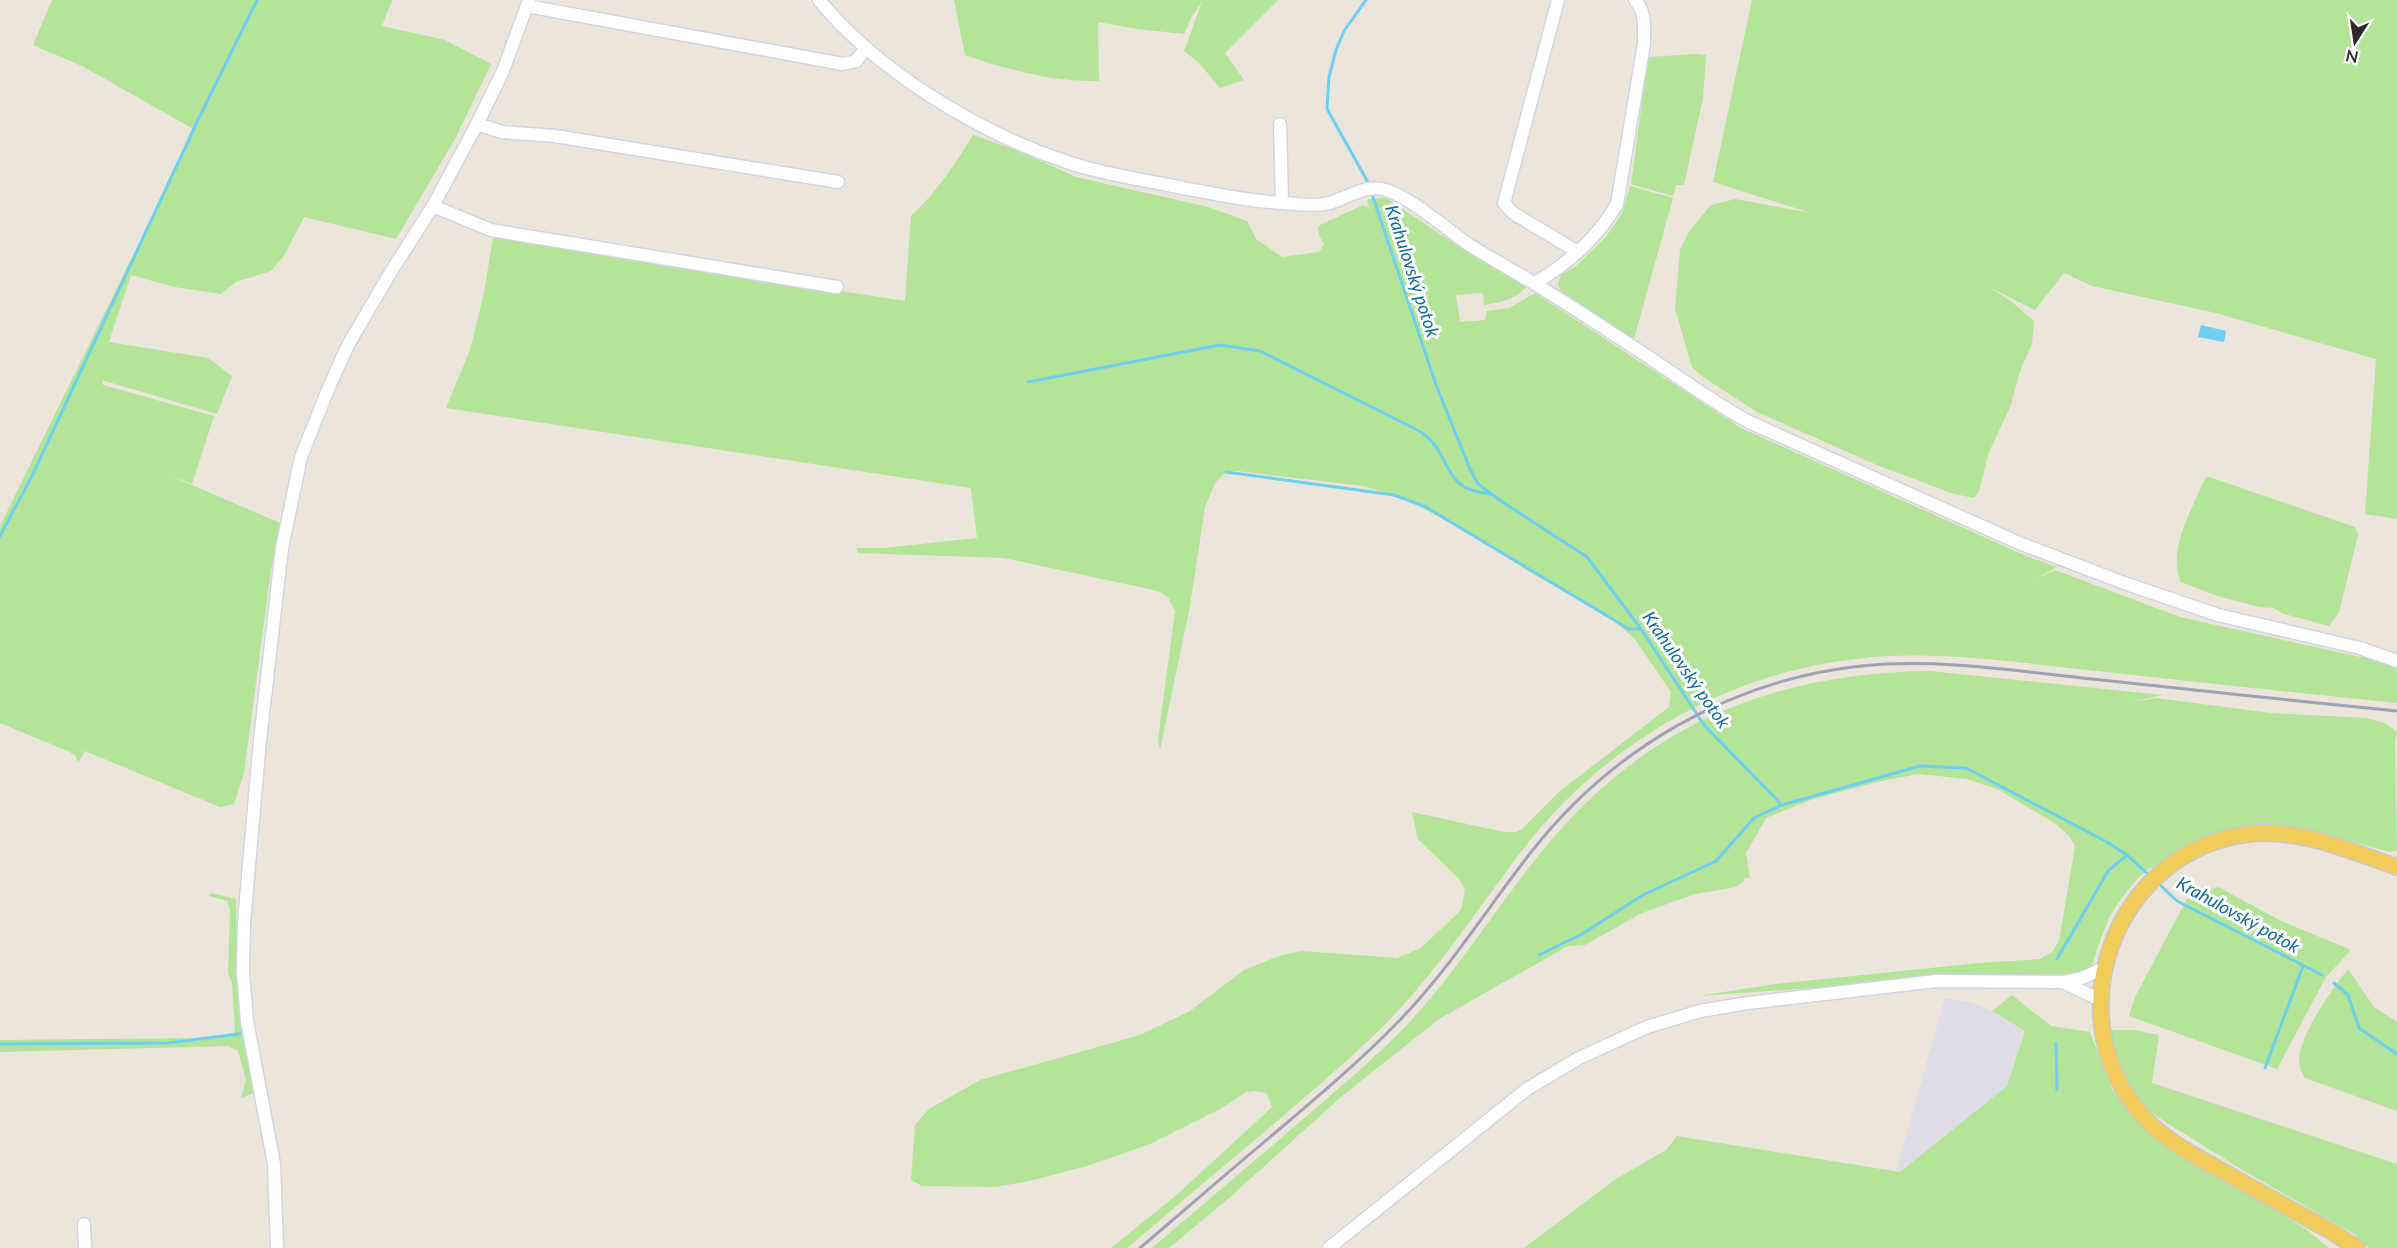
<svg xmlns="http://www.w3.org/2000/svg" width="2397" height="1248" font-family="Lato,sans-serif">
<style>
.industrial{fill:#dedce4}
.green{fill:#b3e497}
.water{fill:#6dd0f0}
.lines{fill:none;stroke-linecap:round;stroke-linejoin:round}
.stream{stroke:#6dd0f0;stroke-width:3}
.minor-casing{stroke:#d1d5e3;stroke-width:15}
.major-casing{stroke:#c8c8c8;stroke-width:18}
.minor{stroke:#fff;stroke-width:12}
.major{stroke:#f2cc5a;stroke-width:15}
.rail{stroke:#9ea2b5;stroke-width:3}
.labels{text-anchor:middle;stroke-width:6;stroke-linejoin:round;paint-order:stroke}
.water-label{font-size:18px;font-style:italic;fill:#0b6d9c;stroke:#fff}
</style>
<rect width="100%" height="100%" fill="#ece5db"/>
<path class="industrial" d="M1945 998 1970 1002 1992 1011 2025 1031 2007 1086 1900 1172 1896 1171Z"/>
<path class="green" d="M52 0H392L382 26 445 40 491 64 455 139 396 239 304 217 284 256 271 271 236 282 221 294 174 287 131 275 109 342 208 358 232 376 217 414 102 380 103 385 214 416 192 484 164 473 280 523 271 570 244 773 234 804 220 807 85 751 78 763 76 756 68 751 0 723V526L166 188 186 146 189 134 195 130 84 67 33 45Z
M954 0H1278L1225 53 1244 80 1220 88 1199 63 1184 51 1202 2 1192 16 1184 34 1137 29 1098 22 1099 81C1053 82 1008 70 965 55Z
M1752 0H2397V519L2365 514 2376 359 2216 313 2092 286 2064 273 2035 310 1987 286 2012 302 2034 321 2032 344 2020 371 2011 405 1989 452 1979 491 1974 498 1954 494 1877 465 1757 412 1703 377 1692 367 1675 309 1680 250 1690 230 1711 205 1735 199 1811 213 1713 182Z
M1697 54 1706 55 1703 98 1684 185H1676L1673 196 1631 184 1648 57Z
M973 135 1016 150 1076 177 1208 207 1247 221 1256 239 1282 257 1319 252 1324 244 1319 235 1318 226 1363 205 1370 208 1376 221 1367 201 1369 199 1386 198 1452 242 1526 287C1514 300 1501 302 1484 305L1483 293 1456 295 1460 322 1485 320 1487 311 1509 308 1535 293 1741 428 2024 555 2057 567 2034 580 2055 570 2180 617 2355 656 2388 661 2397 668V703C2297 693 2197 682 2097 671 2019 663 1941 650 1864 658 1730 671 1606 742 1524 848 1481 904 1443 963 1394 1015 1360 1051 1321 1083 1283 1116 1231 1160 1179 1204 1127 1248H1111L1179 1193 1272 1107 1267 1093 1255 1091 1246 1092 1222 1108 1150 1144 1090 1165 1034 1180 996 1187 922 1186 911 1180 915 1125 929 1109 980 1080 1140 1035 1190 1011 1244 970 1279 956 1301 951 1397 958 1421 948 1461 910 1465 890 1460 880 1418 839 1412 812 1504 832H1516L1522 829 1560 791 1669 707 1671 692 1634 638 1610 618 1528 571 1470 533 1399 496 1363 486 1237 471 1226 472 1215 483 1205 507 1190 606 1160 750 1158 739 1175 611 1168 597 1158 591 1004 558 858 553 857 548H884L977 538 971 488 446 408 470 350 484 293 493 237 905 301 911 216C937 192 955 164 973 135Z
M1630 186 1673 198 1634 339 1561 293 1558 284 1561 275 1575 267 1605 238 1622 214Z
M2206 476 2355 527 2358 535 2339 613 2329 626 2284 614 2273 608 2259 607 2218 596 2181 582C2166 551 2194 506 2206 476Z
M1930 671 2163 695 2127 703 2156 698 2271 713 2366 718 2385 723 2397 732 2395 742 2397 850 2390 852C2308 830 2243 806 2166 859 2157 865 2146 870 2139 877 2130 886 2115 907 2109 918 2101 936 2095 956 2089 975L1887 983 1698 996 1776 984 1979 963 2040 959 2052 952 2059 941 2075 846 2070 837 2056 824 1999 790 1967 779 1919 774 1881 781 1813 799 1766 818 1746 853 1750 878H1744V881L1736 887 1695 894 1642 913 1585 945 1568 946 1439 1019 1342 1096 1228 1199 1169 1248H1152C1199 1208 1247 1167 1294 1127 1332 1094 1371 1062 1406 1026 1456 973 1494 911 1539 855 1641 727 1769 673 1930 671Z
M2218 887 2281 921 2351 950 2326 977 2277 1069 2129 1016 2135 997 2187 899Z
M211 893 236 899C237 968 239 1026 254 1093L241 1098 246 1080 238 1051 228 1046 0 1052V1040L200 1038 232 1035 235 1030 232 983 228 973 230 908 227 901 209 896Z
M2348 969 2374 1007 2397 1022V1111L2305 1078C2302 1073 2299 1067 2299 1060 2299 1036 2333 988 2348 969Z
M2012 995 2051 1026 2090 1032 2112 1090 2159 1140 2306 1229 2329 1248H1524L1616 1179 1666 1150 1677 1136 1900 1172 2007 1086 2025 1031 1992 1011Z
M2107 1030H2134L2159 1035 2152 1083 2397 1164V1248H2368L2354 1234 2244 1171 2145 1109 2115 1067Z"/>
<path class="water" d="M2201 325 2226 331 2224 342 2198 337Z"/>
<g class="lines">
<path class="stream" d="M1366 0 1344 31 1336 50 1329 77 1327 109 1369 184
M1372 194 1436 385 1470 469 1478 484 1501 501 1587 557 1641 629 1704 725 1782 805 1920 766 1966 768 2107 842 2127 855 2152 878
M1028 382 1220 345 1260 351 1421 432C1455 456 1439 491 1492 494
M1226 472 1394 495 1424 506 1629 629H1641
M0 536 32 476 198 120 257 0
M2159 884 2177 901 2322 975
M1539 955 1582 934 1643 895 1716 861 1754 818 1782 805
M2057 959 2108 871 2127 855
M2334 983 2348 995 2359 1028 2397 1054
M2056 1043 2057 1090
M0 1044 168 1043 246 1033
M2265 1068 2303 966"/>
<defs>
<path id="minor" d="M819 0C878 72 981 134 1070 163 1103 174 1139 179 1173 186 1210 193 1247 201 1283 203 1296 204 1313 206 1326 204 1344 200 1363 185 1382 189 1408 194 1448 231 1471 246 1492 259 1514 271 1535 284 1565 302 1595 322 1624 341 1667 368 1705 398 1749 422L2019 543 2127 584 2218 615 2360 648 2397 661
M1558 0 1504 203 1513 213 1576 251
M527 6 843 64 856 61 866 48
M477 124 502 132 555 136 838 182
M1280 124 1282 203
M433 206 491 230 837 287
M1535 283C1567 264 1598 237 1617 204L1644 44C1644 29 1646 12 1635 0
M2063 982 2100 1000
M84 1224 85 1248
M277 1248 274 1164 247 1021 243 972 244 922 260 740 282 548 301 457 329 387 348 345 392 270 433 206 477 124 503 71 529 0
M1329 1248 1527 1089 1579 1058 1647 1027 1700 1011 1748 1003 1936 981 2063 982 2082 978 2104 968"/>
<path id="major" d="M2357 1248 2334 1233C2300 1214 2265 1195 2231 1176 2200 1158 2165 1142 2142 1115 2054 1015 2115 851 2248 834 2299 828 2350 851 2397 867"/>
</defs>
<use href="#minor" class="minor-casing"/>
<use href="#major" class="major-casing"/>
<use href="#minor" class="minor"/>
<use href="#major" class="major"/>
<path class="rail" d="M1140 1248C1187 1208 1234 1167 1282 1127 1322 1093 1362 1059 1398 1022 1449 970 1487 908 1532 851 1613 748 1731 680 1861 666 1938 658 2016 671 2092 679 2194 690 2295 701 2397 711"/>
</g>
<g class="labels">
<g class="water-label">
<text transform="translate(1412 271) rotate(72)" y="6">Krahulovský potok</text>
<text transform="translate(1686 670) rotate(55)" y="6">Krahulovský potok</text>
<text transform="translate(2238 915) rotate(29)" y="6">Krahulovský potok</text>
</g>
</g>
<g transform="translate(2355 42) rotate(192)" stroke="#ffffff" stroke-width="4.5" paint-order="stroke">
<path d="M0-4.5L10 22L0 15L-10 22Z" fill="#2a2a2a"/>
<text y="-9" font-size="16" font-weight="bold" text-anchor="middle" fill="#2a2a2a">N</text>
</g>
</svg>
